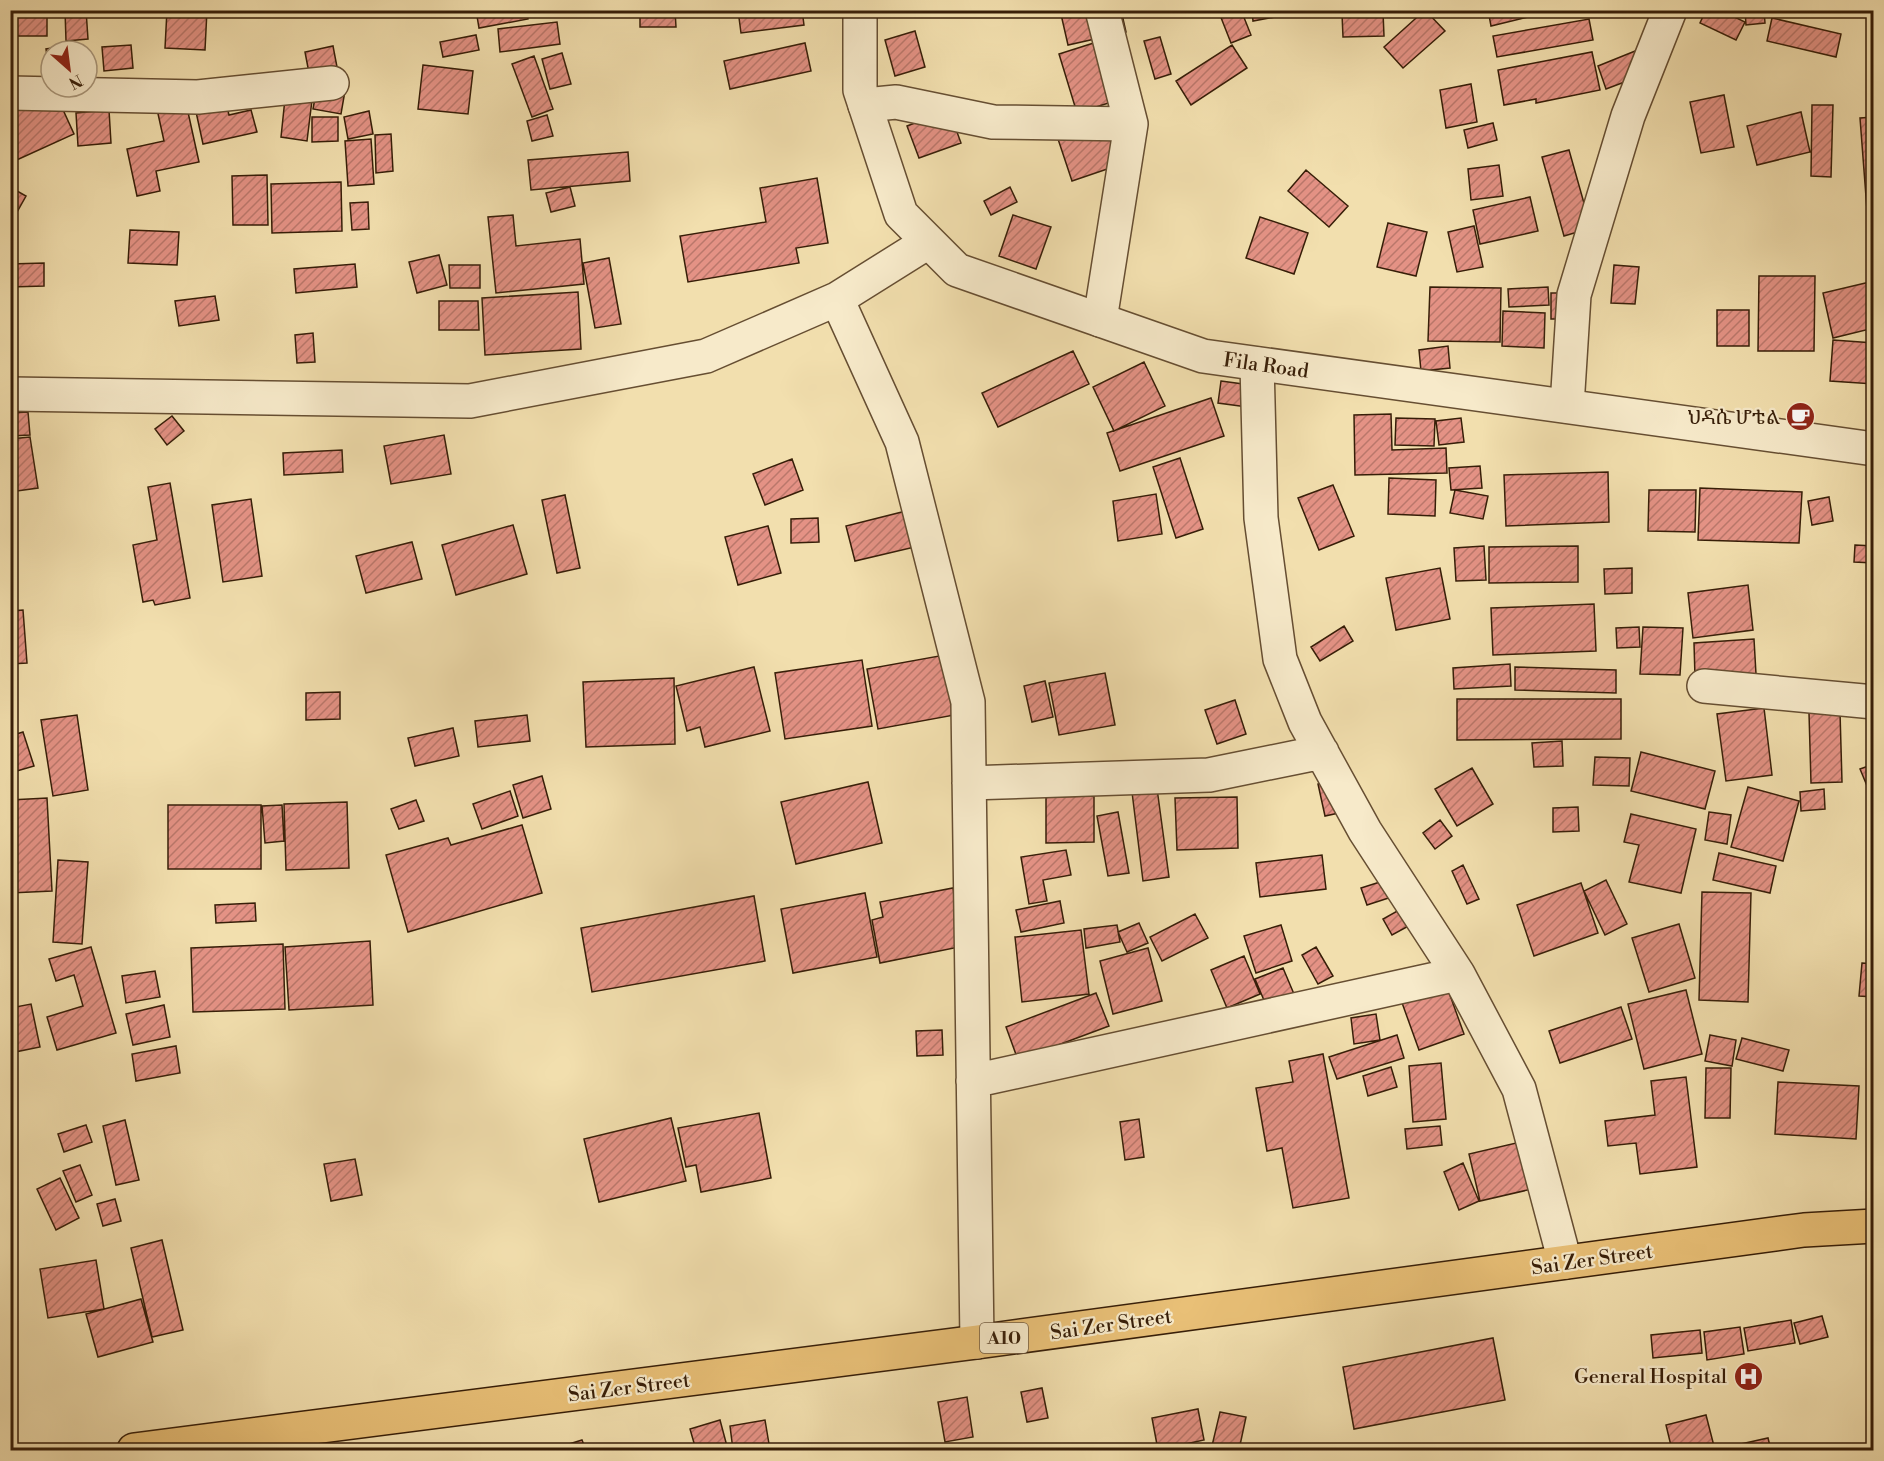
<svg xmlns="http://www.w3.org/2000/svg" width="1884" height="1461" font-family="'Libre Bodoni','Noto Serif Ethiopic',serif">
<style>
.building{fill:url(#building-hatch);stroke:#371e08;stroke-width:1.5}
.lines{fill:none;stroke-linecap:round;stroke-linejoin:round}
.minor-casing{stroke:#664e32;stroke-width:36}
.tertiary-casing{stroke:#664e32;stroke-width:36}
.trunk-casing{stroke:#371e08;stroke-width:36}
.minor{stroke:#f7eaca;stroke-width:33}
.tertiary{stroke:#f7eaca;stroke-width:33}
.trunk{stroke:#e9c077;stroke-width:33}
.labels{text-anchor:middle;stroke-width:4.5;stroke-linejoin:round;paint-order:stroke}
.shield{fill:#f7eaca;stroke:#715b42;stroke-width:1.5}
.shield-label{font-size:18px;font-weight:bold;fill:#371e08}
.street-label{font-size:20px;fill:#371e08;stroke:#f7eaca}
.poi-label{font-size:20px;fill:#371e08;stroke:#f7eaca;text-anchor:end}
</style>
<defs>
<pattern id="building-hatch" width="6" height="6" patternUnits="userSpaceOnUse" patternTransform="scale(1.5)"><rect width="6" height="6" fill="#e49285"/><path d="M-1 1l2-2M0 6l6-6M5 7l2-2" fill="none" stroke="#ba776b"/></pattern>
</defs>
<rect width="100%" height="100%" fill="#f2dfae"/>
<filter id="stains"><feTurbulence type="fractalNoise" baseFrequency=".00333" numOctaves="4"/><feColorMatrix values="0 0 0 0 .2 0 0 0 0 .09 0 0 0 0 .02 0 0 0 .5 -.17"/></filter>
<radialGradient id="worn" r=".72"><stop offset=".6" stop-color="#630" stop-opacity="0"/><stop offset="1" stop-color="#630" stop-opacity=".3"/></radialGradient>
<path class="building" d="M10 10H47V36H10Z
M65 10H86L88 39 66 41Z
M167 10H207L205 50 165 48Z
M476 10H527L528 19 479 28Z
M640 10H675L676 27H640Z
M738 10H802L804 25 741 33Z
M1060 10H1121L1126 32 1068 45Z
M1218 10H1241L1251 35 1231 43Z
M1252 10H1280L1281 16 1253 21Z
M1425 10 1445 31 1403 68 1384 47Z
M1488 10H1557L1491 26Z
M1706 10H1720L1745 22 1736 40 1700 23Z
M1745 10H1764L1765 23 1746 25Z
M1777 10H1796L1795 17 1777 14Z
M1383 12 1384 36 1343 37 1342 14Z
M1772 18 1841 34 1836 57 1767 41Z
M1589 19 1593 40 1497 57 1493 36Z
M557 22 560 44 500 52 498 29Z
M915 31 925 67 895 76 885 40Z
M476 35 479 50 443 57 440 42Z
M1160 37 1171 74 1155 79 1144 41Z
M1100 41 1118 100 1077 113 1059 54Z
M805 43 811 71 730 89 724 61Z
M73 45 74 51H51L49 70 46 49Z
M131 45 133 68 104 71 102 47Z
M1232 45 1247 68 1191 105 1176 81Z
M1650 45 1659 69 1606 89 1598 66Z
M333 46 337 67 309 73 305 52Z
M1592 52 1600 90 1536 103V99L1504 105 1498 70Z
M562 53 571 84 550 89 542 59Z
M534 56 553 109 532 117 512 64Z
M423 65 473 71 468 114 418 109Z
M1471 84 1477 122 1446 128 1440 90Z
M317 87 345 91 341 114 313 109Z
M286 89 313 92 307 141 281 137Z
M54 90 74 134 10 163V110Z
M223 91 229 115 251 110 257 132 203 144 193 98Z
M184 94 199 162 156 171 160 191 137 196 127 149 164 141 155 100Z
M1724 95 1734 147 1701 153 1690 102Z
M1812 105H1833L1831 177 1811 176Z
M109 110 111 143 78 146 76 113Z
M949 110 961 143 919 158 907 126Z
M369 111 373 134 348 139 344 117Z
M1801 112 1810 152 1757 165 1747 126Z
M547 115 553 136 532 141 527 121Z
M312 117H338V141L312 142Z
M1103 117 1119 165 1072 181 1056 133Z
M1874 117V209L1867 210 1860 118Z
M1493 123 1497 140 1468 148 1464 130Z
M391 134 393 171 376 173 375 135Z
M371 139 374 184 348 186 345 141Z
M1569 150 1591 228 1564 236 1542 157Z
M628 152 630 181 531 190 528 160Z
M1499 165 1503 196 1471 200 1468 169Z
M1306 170 1348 206 1329 227 1288 191Z
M267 175 268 225H233L232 176Z
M817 178 828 243 796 248 799 263 688 282 680 236 766 222 760 188Z
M341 182 342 231 272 233 271 184Z
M10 187 26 196 12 221 10 220Z
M570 187 575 206 551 212 546 193Z
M1010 187 1017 202 991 215 984 201Z
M1530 197 1538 231 1480 244 1473 210Z
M368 202 369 229 352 230 350 203Z
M513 215 516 246 580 239 584 284 496 293 488 217Z
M1013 215 1051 227 1036 269 999 256Z
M1260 217 1308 233 1294 274 1246 258Z
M1388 223 1427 232 1416 276 1377 267Z
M1474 226 1483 267 1457 272 1448 232Z
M130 230 179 232 177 265 128 263Z
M439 255 447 285 417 293 409 262Z
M609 258 621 324 595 328 583 263Z
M44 263V286L10 287V264Z
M355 264 357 287 296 293 294 269Z
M449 265H480V288H450Z
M1614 265 1639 267 1635 304 1611 303Z
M1759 276H1815L1814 351H1758Z
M1874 281V328L1833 338 1823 293Z
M1430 287 1501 288 1500 342 1428 341Z
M1548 287 1549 305 1509 307 1508 289Z
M578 292 581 349 485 355 482 298Z
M1551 293H1572V319H1551Z
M215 296 219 320 179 326 175 301Z
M439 301H478L479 330H439Z
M1717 310H1749V346H1717Z
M1503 311 1545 313 1544 348 1502 346Z
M313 333 315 362 297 363 295 335Z
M1833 340 1874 343V384L1830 381Z
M1448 346 1450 368 1421 371 1419 350Z
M1073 351 1089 384 998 427 982 393Z
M1144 362 1165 406 1114 431 1093 387Z
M1221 381 1265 387 1262 409 1218 403Z
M1211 398 1224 436 1120 471 1107 433Z
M28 412 30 435 10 436V413Z
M1391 414 1392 450 1446 448 1447 473 1355 475 1354 415Z
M172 416 184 431 167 445 155 429Z
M1396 418 1435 419 1434 446 1395 445Z
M1461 418 1464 442 1439 445 1436 421Z
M444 435 451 474 391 484 384 446Z
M30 437 38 488 10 492V439Z
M342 450 343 472 284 475 283 453Z
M1180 458 1203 529 1176 538 1153 467Z
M792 459 803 490 765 505 753 474Z
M1480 466 1482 488 1451 490 1449 468Z
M1608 472 1609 522 1506 526 1504 475Z
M1389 478 1436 480 1435 516 1388 514Z
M170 483 190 598 155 605 153 600 143 602 133 545 157 540 148 487Z
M1333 485 1354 536 1319 550 1298 498Z
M1700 488 1802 492 1799 543 1698 540Z
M1455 490 1488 496 1483 519 1450 513Z
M1649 490H1696L1695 532 1648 531Z
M1156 494 1162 534 1118 541 1113 501Z
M565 495 580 568 557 573 542 500Z
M1829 497 1833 521 1812 525 1808 501Z
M251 499 262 576 223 582 212 505Z
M910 510 919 546 855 561 846 526Z
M818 518 819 542 791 543V519Z
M513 525 527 574 456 595 442 545Z
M768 526 781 573 738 585 725 537Z
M412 542 422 579 366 593 356 556Z
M1855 545 1874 546V563L1854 562Z
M1484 546 1486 580 1456 581 1454 548Z
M1578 546V582L1489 583V547Z
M1440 568 1450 619 1396 630 1386 578Z
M1632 568V593L1605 594 1604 569Z
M1748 585 1753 630 1693 638 1688 593Z
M1594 604 1596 651 1493 655 1491 608Z
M23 610 27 663 10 664V611Z
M1344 626 1353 641 1320 661 1311 647Z
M1639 627 1640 647 1617 648 1616 628Z
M1643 627 1683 628 1680 675 1640 674Z
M1754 639 1756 674 1695 677 1694 643Z
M950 654 960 714 878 729 867 669Z
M862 660 872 726 785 739 775 673Z
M1510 664 1511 686 1454 689 1453 668Z
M754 667 770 731 705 747 700 727 687 731 676 686Z
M1515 667 1616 670V693L1515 690Z
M1105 673 1115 725 1059 735 1049 683Z
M674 678 675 744 586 747 583 682Z
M1045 681 1053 717 1032 722 1024 686Z
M340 692V719L306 720V693Z
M1457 699H1621V739L1457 740Z
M1235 700 1246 734 1217 744 1205 710Z
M11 705 17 733 10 734V706Z
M1764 708 1772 775 1726 781 1717 714Z
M1840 712 1842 782 1811 783 1809 713Z
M77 715 88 790 53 796 41 720Z
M527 715 530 741 478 747 475 721Z
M453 728 459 756 415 766 408 738Z
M23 732 34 766 10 773V736Z
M1562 741 1563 766 1534 767 1532 743Z
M1641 752 1715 771 1705 809 1631 791Z
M1595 757 1630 758 1629 786 1593 785Z
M1874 764V791L1870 793 1860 769Z
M1472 768 1493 804 1457 826 1435 789Z
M542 776 551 809 523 818 513 785Z
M1349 776 1357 809 1325 816 1318 784Z
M1156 781 1169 877 1143 881 1131 784Z
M868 782 882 843 796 864 781 802Z
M1748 787 1799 801 1783 861 1731 847Z
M1824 789 1825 809 1801 811 1800 792Z
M510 791 518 816 482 829 473 804Z
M1094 796V842L1046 843V797Z
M1237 797 1238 848 1177 850 1175 798Z
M47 798 52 891 10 893V800Z
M416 800 424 821 399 829 391 809Z
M347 802 349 868 286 870 284 804Z
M168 805H261V869H168Z
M282 805 284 841 265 843 262 806Z
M1578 807 1579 831 1553 832V808Z
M1118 812 1129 873 1108 876 1097 816Z
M1709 812 1731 815 1727 844 1705 840Z
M1631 814 1696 829 1681 893 1629 882 1639 845 1624 842Z
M1440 820 1452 836 1435 849 1423 833Z
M522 825 542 893 408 932 386 855 448 838 451 845Z
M1066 850 1071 875 1043 880 1047 901 1029 904 1021 857Z
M1719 853 1776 866 1770 893 1713 880Z
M1322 855 1326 889 1260 897 1256 863Z
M58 860 88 862 82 944 53 942Z
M1463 865 1479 899 1467 904 1452 871Z
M1402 875 1407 892 1367 905 1361 888Z
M1606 880 1627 924 1605 935 1584 891Z
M1581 883 1598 933 1534 956 1517 905Z
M953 888 964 946 880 963 872 920 883 917 880 902Z
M1702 892 1751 893 1748 1002 1699 1000Z
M865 893 877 957 793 973 781 909Z
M754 896 765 961 592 992 581 928Z
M1417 900 1427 916 1392 935 1383 919Z
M1060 901 1064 923 1021 932 1016 910Z
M255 903 256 921 216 923 215 905Z
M1195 914 1208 938 1162 961 1150 937Z
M1139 923 1148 943 1127 952 1118 932Z
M1679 924 1695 978 1649 992 1632 938Z
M1117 925 1120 942 1086 948 1084 929Z
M1281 925 1292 961 1256 973 1244 936Z
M1081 930 1089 994 1022 1002 1015 937Z
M370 941 373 1005 289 1010 285 947Z
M283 944 285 1009 193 1012 191 948Z
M91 947 116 1033 57 1050 47 1017 83 1006 74 975 56 981 49 959Z
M1316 947 1333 976 1318 984 1302 955Z
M1148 948 1162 1001 1113 1014 1100 961Z
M1244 956 1260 994 1227 1008 1211 970Z
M1862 963 1874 964V997L1859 996Z
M1283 968 1294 994 1266 1005 1255 979Z
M155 971 160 997 126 1003 122 976Z
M1446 984 1464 1034 1419 1050 1401 1000Z
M1686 990 1702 1054 1644 1069 1628 1004Z
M1096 993 1109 1026 1018 1060 1006 1027Z
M31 1004 40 1047 15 1052 10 1030V1008Z
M164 1005 170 1037 133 1045 126 1014Z
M1621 1007 1632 1039 1560 1063 1549 1031Z
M1376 1014 1380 1040 1354 1044 1351 1018Z
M942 1030 943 1055 917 1056 916 1031Z
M1397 1035 1404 1058 1337 1079 1329 1057Z
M1710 1035 1736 1040 1732 1066 1705 1061Z
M1742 1038 1789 1050 1783 1071 1736 1059Z
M176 1046 180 1073 136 1081 132 1054Z
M1323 1054 1349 1198 1293 1208 1282 1148 1267 1151 1256 1088 1293 1082 1289 1061Z
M1441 1063 1446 1119 1413 1122 1409 1066Z
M1391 1067 1397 1087 1368 1096 1363 1076Z
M1706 1068H1731L1730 1118H1705Z
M1686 1077 1697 1167 1640 1174 1636 1143 1608 1146 1605 1121 1655 1115 1651 1081Z
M1778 1082 1859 1086 1856 1139 1775 1134Z
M759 1113 771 1178 701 1192 696 1165 686 1167 678 1128Z
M671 1118 686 1181 599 1202 584 1139Z
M1139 1119 1144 1157 1125 1160 1120 1122Z
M125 1120 139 1180 116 1185 103 1126Z
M86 1125 92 1142 64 1152 58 1134Z
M1440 1126 1442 1145 1407 1149 1405 1129Z
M1534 1139 1545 1186 1480 1201 1469 1154Z
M355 1159 362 1195 331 1201 324 1164Z
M1463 1163 1479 1201 1459 1210 1444 1172Z
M80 1165 92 1195 76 1202 63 1171Z
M60 1178 79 1218 56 1230 37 1189Z
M115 1199 121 1221 103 1226 97 1204Z
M162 1240 183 1330 152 1337 131 1248Z
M96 1260 104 1309 48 1318 40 1269Z
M141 1299 153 1342 98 1357 86 1314Z
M1822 1316 1828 1337 1800 1344 1794 1323Z
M1791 1320 1795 1343 1748 1351 1744 1328Z
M1740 1327 1744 1354 1707 1360 1704 1332Z
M1700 1330 1702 1353 1653 1358 1651 1335Z
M1493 1338 1505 1400 1354 1429 1343 1367Z
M1042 1388 1048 1418 1027 1422 1021 1392Z
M967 1397 973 1437 945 1442 938 1402Z
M1198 1409 1204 1440 1158 1450 1152 1418Z
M1220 1412 1246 1417 1239 1450H1211Z
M1706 1415 1715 1450H1672L1666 1425Z
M720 1420 728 1450H696L690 1429Z
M765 1420 770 1450H733L730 1426Z
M1768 1438 1771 1450H1718V1449Z
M582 1440 586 1450H550Z"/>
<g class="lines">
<defs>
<path id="minor" d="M10 93 198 97 332 83
M865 105 896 102 993 122 1131 124
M837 299 902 442 968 702 977 1342
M1100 320 1131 124 1102 10
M1257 364 1261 518 1280 659 1305 722 1365 831 1458 974
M10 394 470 401 706 356 837 299 928 242
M1567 406 1574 295 1628 116 1670 10
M1704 686 1874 702
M969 783 1209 775 1322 752
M973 1081 1458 974 1519 1089 1565 1262"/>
<path id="tertiary" d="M860 10V90L901 214 957 270 1203 356 1874 449"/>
<path id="trunk" d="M134 1450 977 1342 1804 1230 1874 1226"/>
</defs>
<use href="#minor" class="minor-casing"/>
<use href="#tertiary" class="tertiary-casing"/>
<use href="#trunk" class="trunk-casing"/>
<use href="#minor" class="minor"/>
<use href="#tertiary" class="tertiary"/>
<use href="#trunk" class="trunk"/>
</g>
<defs>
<symbol id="cafe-disc" viewBox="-11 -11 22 22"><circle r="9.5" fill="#8f2418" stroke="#f7eaca"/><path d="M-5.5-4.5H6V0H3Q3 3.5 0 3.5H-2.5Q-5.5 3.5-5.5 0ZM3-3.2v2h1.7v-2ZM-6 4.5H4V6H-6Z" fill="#fff"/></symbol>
<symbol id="hospital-disc" viewBox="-11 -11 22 22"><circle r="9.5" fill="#8f2418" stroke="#f7eaca"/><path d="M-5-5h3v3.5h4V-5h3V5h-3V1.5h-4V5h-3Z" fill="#fff"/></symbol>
</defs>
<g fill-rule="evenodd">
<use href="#cafe-disc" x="1784" y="400" width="33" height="33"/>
<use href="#hospital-disc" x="1732" y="1360" width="33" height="33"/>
</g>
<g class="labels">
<rect class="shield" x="980" y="1323" width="48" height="30" rx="4.5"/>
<g class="shield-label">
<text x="1004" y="1344">A10</text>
</g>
<g class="street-label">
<text transform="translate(1266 365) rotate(8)" y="7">Fila Road</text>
<text transform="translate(1592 1259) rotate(-8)" y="7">Sai Zer Street</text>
<text transform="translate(1111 1324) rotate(-8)" y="7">Sai Zer Street</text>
<text transform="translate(629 1387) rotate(-7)" y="7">Sai Zer Street</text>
</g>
<g class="poi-label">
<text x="1780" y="424">ህዳሴ ሆቴል</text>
<text x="1727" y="1383">General Hospital</text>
</g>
</g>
<rect width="1884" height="1461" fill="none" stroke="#f2dfae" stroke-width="36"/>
<rect x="12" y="12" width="1860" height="1437" fill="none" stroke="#371e08" stroke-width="3"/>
<rect x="18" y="18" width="1848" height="1425" fill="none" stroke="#371e08" stroke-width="1.5"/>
<g transform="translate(69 69) rotate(152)"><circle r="28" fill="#f7eaca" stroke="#aa987c" stroke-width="1.5"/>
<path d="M0-4.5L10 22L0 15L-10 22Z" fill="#8f2418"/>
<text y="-9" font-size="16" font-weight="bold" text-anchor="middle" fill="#371e08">N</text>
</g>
<rect width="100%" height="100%" filter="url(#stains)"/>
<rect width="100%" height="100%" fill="url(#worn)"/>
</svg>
